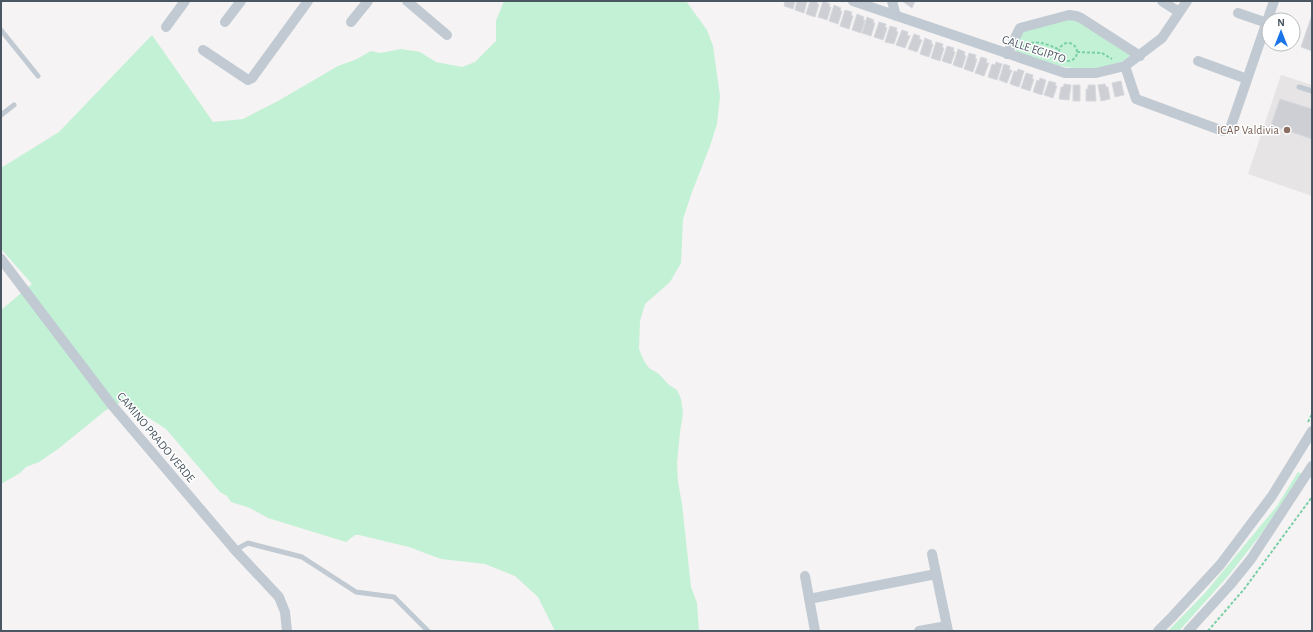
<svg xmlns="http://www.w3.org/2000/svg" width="1313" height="632" font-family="'Alegreya Sans',sans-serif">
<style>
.education{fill:#e6e4e5}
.green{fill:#c3f1d5}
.building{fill:#cdcfd5;stroke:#d7d9de}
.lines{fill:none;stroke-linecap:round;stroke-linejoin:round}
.path{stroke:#7ad0a6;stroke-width:2;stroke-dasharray:3 2;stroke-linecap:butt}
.lane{stroke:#c1cad2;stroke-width:5}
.street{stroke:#c1cad2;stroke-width:10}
.education-dot{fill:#8d6e63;stroke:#fff;stroke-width:1.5}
.labels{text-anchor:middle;stroke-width:3;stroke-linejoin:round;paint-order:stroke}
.street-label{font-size:12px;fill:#4a5661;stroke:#fff}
.education-label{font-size:12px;fill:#785e54;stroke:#fff;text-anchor:end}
</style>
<rect width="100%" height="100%" fill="#f5f3f3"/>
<path class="education" d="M1281 75 1312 85V196L1248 174Z"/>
<path class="green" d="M504 1H686L707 30 713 46 720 96 717 124 710 146 692 192 683 219 681 263 670 282 645 304 640 321 639 349 644 361 649 368 659 374 669 385 677 390 681 399 683 413 680 432 677 463 678 482 682 504 691 587 697 603 699 631H555L538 597 515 576 485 564 441 559 409 547 359 535H355L346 542 268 518 250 508 231 502 227 496 220 492 166 429 123 401 106 410 58 449 39 462 26 467 20 473 1 484V310L32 284 1 249V168L59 132 152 35 213 122 243 119 278 101 338 66 357 59 371 51 380 53 401 49 420 52 436 62 462 67 475 62 496 41V21Z
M1065 19H1075L1133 57C1123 61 1114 65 1104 67 1073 74 1044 61 1016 52V46L1022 30Z
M1298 472 1302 474 1261 534 1229 575 1179 631H1168L1205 593 1277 506Z"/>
<path class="building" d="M785 1H795L793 9 784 6Z
M797 1H807L804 13 795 10Z
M810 1H818L817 4H819L815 17 806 14Z
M823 1 830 4 829 7H831L827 20 818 17Z
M902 1H915L912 8Z
M834 5 841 8 840 11H842L838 24 829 21Z
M845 10 852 12 851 15 853 16 849 29 840 26Z
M857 14 864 17 863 20H865L861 33 852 30Z
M1312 15V51L1301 47Z
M867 17 874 20 873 23H875L871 36 862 33Z
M879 22 886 24 885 27 887 28 883 40 874 37Z
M890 26 897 28 896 31 898 32 894 44 885 42Z
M902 30 908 32 907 35 910 36 905 48 896 45Z
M914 34 920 36 919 39 922 40 917 52 908 49Z
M925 38 932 41 931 44H933L929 57 920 54Z
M936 42 943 44 942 47 944 48 940 61 931 58Z
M947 46 954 48 953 51 955 52 951 64 942 61Z
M958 49 965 52 964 55 966 56 962 68 953 65Z
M969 53 976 55 975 59H977L973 72 964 69Z
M981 57 987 59 986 63H989L984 76 975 73Z
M996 62 1002 64 997 80 988 77 992 64 995 65Z
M1004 64 1010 66 1009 70H1012L1007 83 999 80Z
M1018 69 1024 71 1019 87 1010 84 1014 71 1017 72Z
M1026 73 1033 75 1032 79H1034L1030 91 1021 88Z
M1040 78 1046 80 1042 95 1033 92 1037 80 1039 81Z
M1049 81 1056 83 1055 86H1057L1053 98 1044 95Z
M1121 81 1124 95 1115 97 1112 83Z
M1064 84 1071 85 1069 100 1059 99 1061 87H1063Z
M1105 84 1106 87H1108L1110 99 1101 101 1098 85Z
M1073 85H1080V101H1073Z
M1088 85H1095L1096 101H1086V89H1088Z
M1280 99 1312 109V139L1271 125Z"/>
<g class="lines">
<path class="path" d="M1059 52a9 9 0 1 1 18 0a9 9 0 1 1-18 0Z
M1022 47C1034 38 1047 44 1060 50
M1077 52 1102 53 1112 59
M1308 422 1312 414
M1208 631 1245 588 1312 497"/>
<path class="lane" d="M1 30 38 76
M1299 87 1312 91
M1 115 14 105
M235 550 248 543 302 557 356 592 394 597 428 631"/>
<path class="street" d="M407 1 447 35
M853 1 1065 73H1096L1125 66 1162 38 1187 1
M892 1 896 16
M1162 1 1179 12
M1238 13 1267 23
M225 22 241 1
M351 22 368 1
M166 27 185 1
M203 50 248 80 252 78 308 1
M1007 54 1020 28 1069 15 1076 16 1081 18 1140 56
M1198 61 1247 79
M1125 66 1136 99 1223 131 1230 129 1274 1
M1 259 111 404 235 550 279 597 285 612 287 631
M932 554 948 631
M805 576 815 631
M809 599 936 574
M919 631 947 626
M1158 631 1172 617 1220 565 1272 496 1312 431
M1188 631 1230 585 1251 559 1312 466"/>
</g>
<circle class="education-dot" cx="1287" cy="130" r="4"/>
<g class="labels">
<g class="street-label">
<text transform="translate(1034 49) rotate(18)" y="4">CALLE EGIPTO</text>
<text transform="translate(156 437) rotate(50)" y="4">CAMINO PRADO VERDE</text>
</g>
<g class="education-label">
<text x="1279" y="134">ICAP Valdivia</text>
</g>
</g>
<rect width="1313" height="632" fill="none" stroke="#4a5661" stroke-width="4"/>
<g transform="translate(1281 32)"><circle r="19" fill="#ffffff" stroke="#b7bbc0"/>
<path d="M0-3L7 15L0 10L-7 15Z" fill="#1a73e8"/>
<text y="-6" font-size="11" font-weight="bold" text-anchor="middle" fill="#4a5661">N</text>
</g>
</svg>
